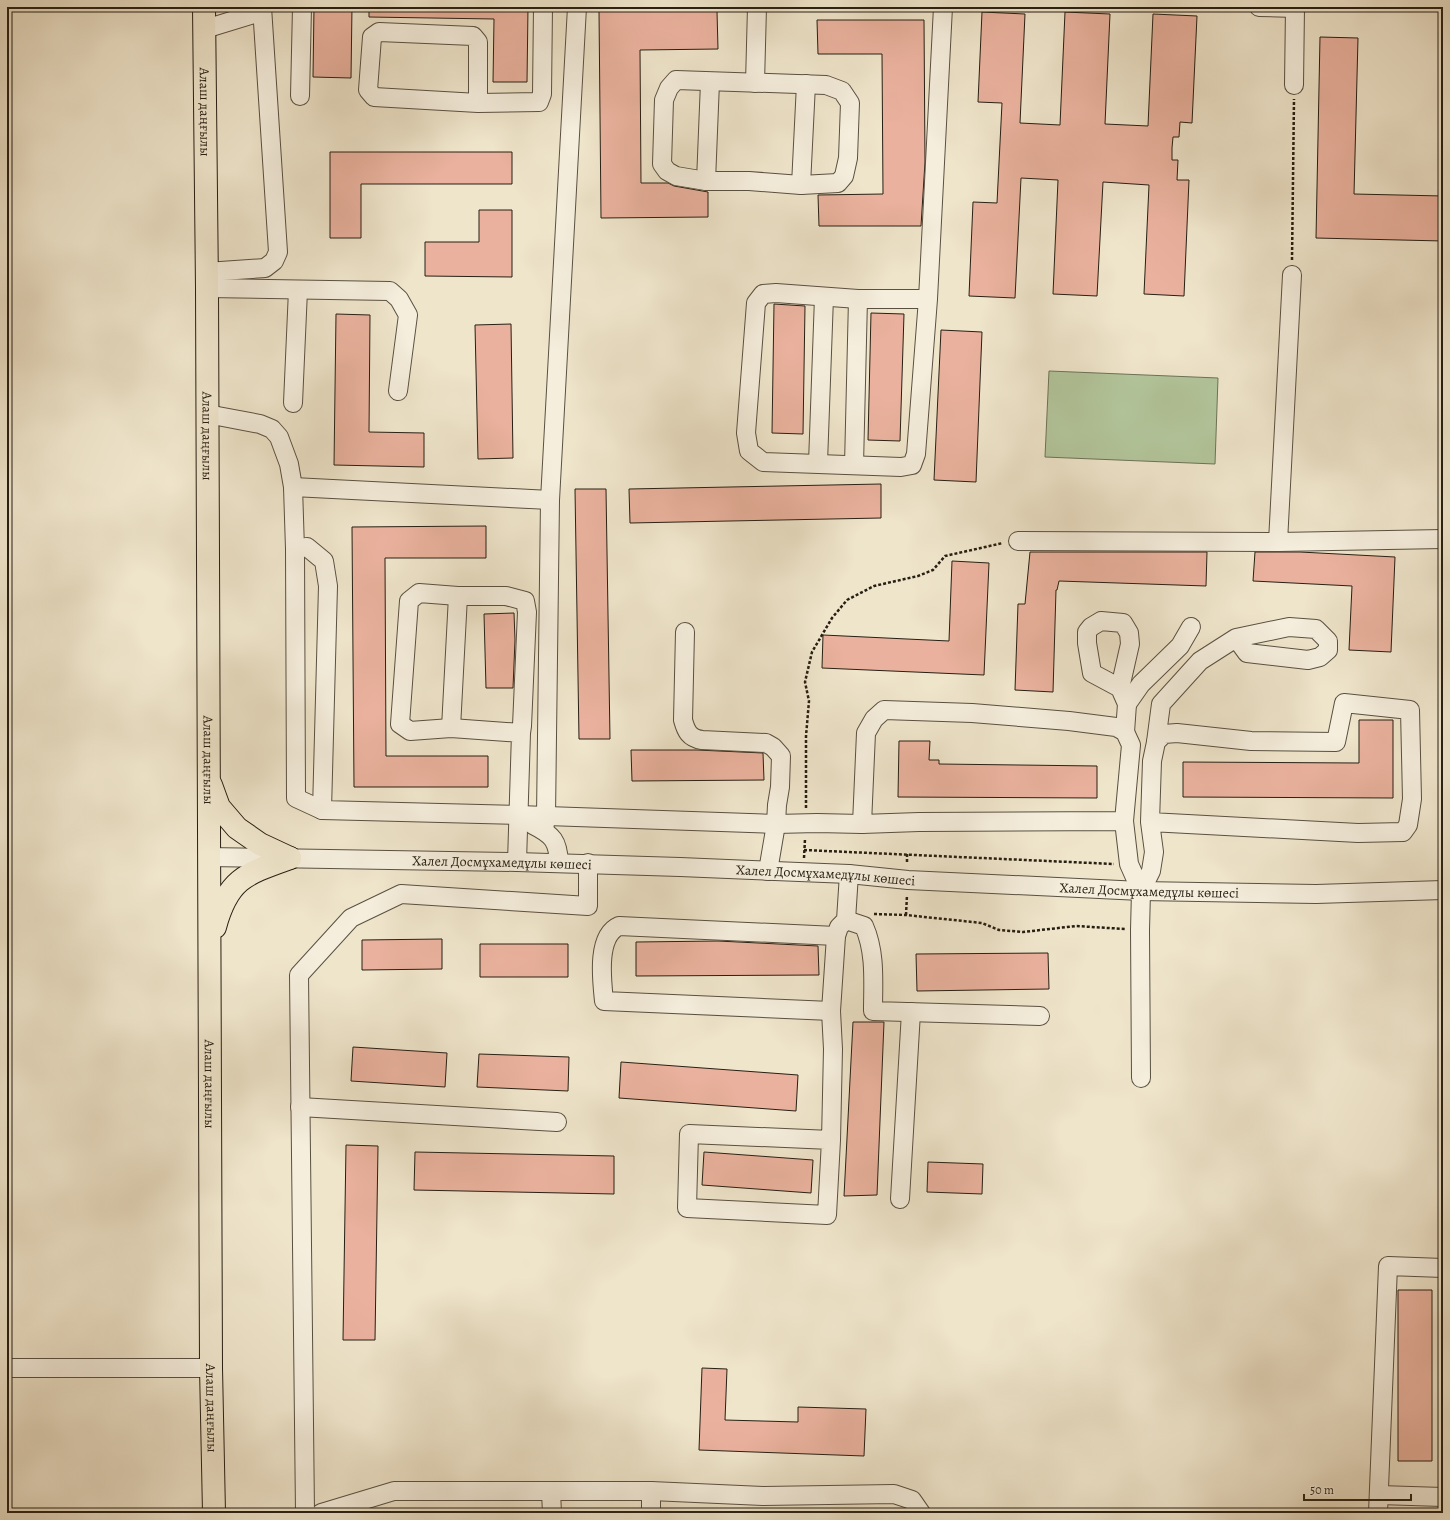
<svg xmlns="http://www.w3.org/2000/svg" width="1450" height="1520" font-family="Alegreya,serif">
<style>
.green{fill:#b3c69c;stroke:#6d7258}
.building{fill:#eab29e;stroke:#271f13}
.lines{fill:none;stroke-linecap:round;stroke-linejoin:round}
.minor-casing{stroke:#595041;stroke-width:20}
.major-casing{stroke:#271f13;stroke-width:24}
.path{stroke:#271f13;stroke-width:2.5;stroke-dasharray:3 2;stroke-linecap:butt}
.minor{stroke:#f5eedd;stroke-width:18}
.major{stroke:#efe5cb;stroke-width:22}
.labels{text-anchor:middle;stroke-width:4;stroke-linejoin:round;paint-order:stroke}
.street-label{font-size:14px;fill:#271f13;stroke:#f5eedd}
</style>
<rect width="100%" height="100%" fill="#efe5cb"/>
<filter id="stains"><feTurbulence type="fractalNoise" baseFrequency=".005" numOctaves="4"/><feColorMatrix values="0 0 0 0 .2 0 0 0 0 .09 0 0 0 0 .02 0 0 0 .5 -.17"/></filter>
<radialGradient id="worn" r=".72"><stop offset=".6" stop-color="#630" stop-opacity="0"/><stop offset="1" stop-color="#630" stop-opacity=".3"/></radialGradient>
<path class="green" d="M1049 371 1218 378 1215 464 1045 457Z"/>
<path class="building" d="M314 7H352L351 78 313 77Z
M369 7H528L527 82H493L494 19 369 17Z
M599 11H717L718 49 640 50 641 183H668L674 186 708 192V217L601 218Z
M982 12 1025 14 1020 123 1060 125 1065 12 1110 14 1105 124 1148 126 1153 14 1197 16 1192 123 1180 122 1179 137H1173L1172 148V160H1178L1177 180H1189L1184 296 1144 294 1149 185 1103 182 1097 296 1053 294 1058 180 1021 178 1015 298 969 296 973 202 997 203 1002 103 978 102Z
M817 20H924L925 162 921 226H819L818 195 883 194 882 54H818Z
M1320 37 1358 38 1354 194 1443 196V241L1316 238Z
M330 152H512V184H361V238H330Z
M479 210H512V277L425 276V242H479Z
M774 304 805 306 803 434 772 433Z
M871 313 904 314 900 441 868 440Z
M336 314 370 315 369 432 424 433V467L334 465Z
M511 324 513 458 478 459 475 325Z
M941 330 982 332 976 482 934 480Z
M881 484V518L630 523 629 489Z
M575 489H606L610 739H579Z
M486 526V558H385L386 756H488V787H354L352 527Z
M1030 552H1207L1206 586 1059 581 1057 590H1056L1053 692 1015 690 1018 604H1025Z
M1255 552H1300L1395 557 1391 652 1349 650 1352 586 1253 581Z
M952 561 989 563 984 675 822 668 823 635 949 641Z
M514 613 515 640 513 688H486L484 614Z
M1359 720H1393V798L1183 797V762L1359 763Z
M899 741H930L929 760H939V764L1097 766V798L898 797Z
M631 750H697L763 753 764 780 632 781Z
M442 939V969L362 970V940Z
M718 941 818 946 819 975 636 976V942Z
M480 944H568V977H480Z
M1048 953 1049 989 917 991 916 954Z
M853 1022H884L877 1195 844 1196Z
M353 1047 447 1053 445 1087 351 1081Z
M479 1054 569 1057 568 1091 477 1087Z
M621 1062 798 1075 796 1111 619 1098Z
M346 1145 378 1146 375 1340H343Z
M415 1152 614 1156V1194L414 1190Z
M704 1152 813 1160 811 1193 702 1185Z
M928 1162 983 1164 982 1194 927 1192Z
M1398 1290H1432V1461H1398Z
M702 1368 727 1369 725 1420 798 1422V1407L866 1409 864 1456 699 1450Z"/>
<g class="lines">
<defs>
<g id="minor">
<path d="M1259 7 1295 8"/>
<path d="M205 29 257 13 262 7"/>
<path d="M676 80 826 85 842 91 850 103 848 158 844 176 838 183 801 185 749 181H706L676 176 667 171 662 164 664 100 669 88Z"/>
<path d="M755 83 757 7"/>
<path d="M1294 85 1295 7"/>
<path d="M300 96 302 7"/>
<path d="M478 103V42L473 36 379 32 372 37 368 90 374 97 478 103 539 102 542 94 543 7"/>
<path d="M706 181 710 82"/>
<path d="M801 185 806 84"/>
<path d="M206 272 265 268 274 261 278 252 262 7"/>
<path d="M1292 275 1278 542 1443 539"/>
<path d="M207 288 390 291 399 299 408 315 398 391"/>
<path d="M928 299H858L776 293 763 294 756 303 746 433 749 451 763 462 901 467 912 465 916 454 928 299 943 7"/>
<path d="M293 403 298 290"/>
<path d="M207 414 260 424 272 429 279 437 289 464 293 487 295 549 296 798 322 810"/>
<path d="M818 463 824 297"/>
<path d="M854 465 858 299"/>
<path d="M293 487 550 500"/>
<path d="M1018 541 1278 542"/>
<path d="M295 549 307 547 324 561 328 586 322 810 518 815 776 824 817 823 862 824"/>
<path d="M685 632 683 720C686 731 689 738 702 740L766 743 773 747 781 756 780 787 777 805 776 824 768 871"/>
<path d="M1120 688 1092 673 1087 643V632L1091 627 1101 621 1123 623 1129 633 1130 644 1120 688 1127 704 1125 732"/>
<path d="M1127 704 1141 684 1180 646 1191 627"/>
<path d="M451 728 458 596"/>
<path d="M1156 742 1161 704 1200 661 1236 638 1289 627 1316 629 1328 641V650L1320 657 1308 660 1247 653 1236 638"/>
<path d="M1124 821 919 822 862 824 866 733 874 719 884 710 972 713 1069 721 1116 727 1125 732 1131 745 1124 821 1129 864 1141 891 1140 930 1141 1078"/>
<path d="M533 825C553 835 558 841 559 863"/>
<path d="M544 830 546 816 550 500 577 7"/>
<path id="s1" d="M208 857 517 862 680 867 849 874 908 880 1141 891 1316 894 1443 890"/>
<path d="M517 862 521 733 522 726 527 612 525 601 506 596H458L419 593 409 601 400 724 410 731 451 728 521 733"/>
<path d="M1141 891 1151 871 1154 852 1150 822 1152 761 1156 742 1164 734 1177 733 1251 741 1336 742 1344 703 1410 710 1412 799 1408 825 1403 832 1358 833 1150 822"/>
<path d="M846 920 864 926C876 953 873 983 873 1011L1040 1016"/>
<path d="M831 1011 604 1001C602 981 596 936 619 926L836 936"/>
<path d="M300 1107 557 1122"/>
<path d="M831 1140 689 1134 687 1208 827 1215 831 1140 833 1049 831 1011 836 936 839 927 846 920 849 874"/>
<path d="M900 1199 911 1012"/>
<path d="M7 1368H211"/>
<path d="M551 1492 552 1513"/>
<path d="M1379 1495 1443 1497"/>
<path d="M305 1513 299 975 351 918 401 894 588 906V863"/>
<path d="M321 1513 394 1491H651L763 1496 894 1494 912 1500 921 1513"/>
<path d="M651 1513V1491"/>
<path d="M1378 1513 1388 1266 1443 1268"/>
</g>
<g id="major">
<path id="s2" d="M204 7 207 288 211 1368 214 1513"/>
<path d="M211 785 219 807 237 828 260 844 290 858"/>
<path d="M215 927C228 879 245 874 290 858"/>
</g>
</defs>
<use href="#minor" class="minor-casing"/>
<use href="#major" class="major-casing"/>
<path class="path" d="M1292 260 1294 99
M806 808V736L809 701 805 682 812 652 832 618 847 600 874 586 918 576 933 570 945 556 1003 543
M804 850 1114 864
M907 854V864
M804 858 805 839
M874 914 906 915 982 923 999 930 1023 932 1076 926 1125 929
M906 915 907 895"/>
<use href="#minor" class="minor"/>
<use href="#major" class="major"/>
</g>
<g class="labels">
<g class="street-label">
<text dy="5" stroke="none"><textPath href="#s2" startOffset="105">Алаш даңғылы</textPath></text>
<text dy="5" stroke="none"><textPath href="#s2" startOffset="429">Алаш даңғылы</textPath></text>
<text dy="5" stroke="none"><textPath href="#s2" startOffset="753">Алаш даңғылы</textPath></text>
<text dy="5" stroke="none"><textPath href="#s1" startOffset="294">Халел Досмұхамедұлы көшесі</textPath></text>
<text dy="5" stroke="none"><textPath href="#s1" startOffset="618">Халел Досмұхамедұлы көшесі</textPath></text>
<text dy="5" stroke="none"><textPath href="#s1" startOffset="942">Халел Досмұхамедұлы көшесі</textPath></text>
<text dy="5" stroke="none"><textPath href="#s2" startOffset="1077">Алаш даңғылы</textPath></text>
<text dy="5" stroke="none"><textPath href="#s2" startOffset="1401">Алаш даңғылы</textPath></text>
</g>
</g>
<rect width="1450" height="1520" fill="none" stroke="#efe5cb" stroke-width="24"/>
<rect x="8" y="8" width="1434" height="1504" fill="none" stroke="#271f13" stroke-width="2"/>
<rect x="12" y="12" width="1426" height="1496" fill="none" stroke="#271f13"/>
<path d="M1304 1494v6h107v-6" fill="none" stroke="#271f13" stroke-width="2"/>
<text x="1310" y="1494" font-size="12" fill="#271f13" stroke="#f5eedd" stroke-width="3" paint-order="stroke">50 m</text>
<rect width="100%" height="100%" filter="url(#stains)"/>
<rect width="100%" height="100%" fill="url(#worn)"/>
</svg>
